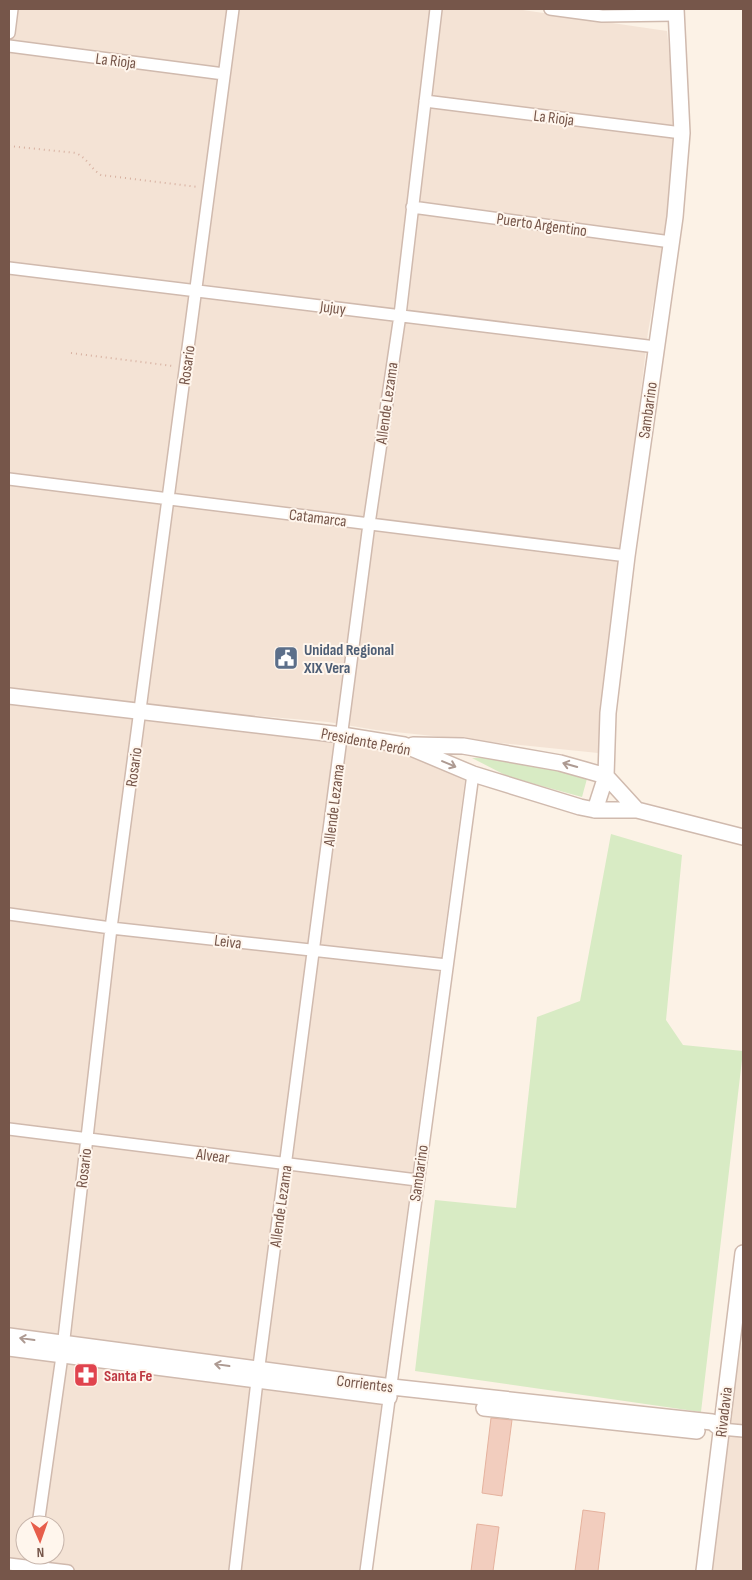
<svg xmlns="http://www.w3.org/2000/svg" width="752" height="1580" font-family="'Sofia Sans Condensed',sans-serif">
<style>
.residential{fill:#f4e3d5;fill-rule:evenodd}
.green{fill:#d8ebc4}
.building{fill:#f2cdbe;stroke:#e5b29e}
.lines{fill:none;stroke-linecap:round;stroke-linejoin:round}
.minor-casing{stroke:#d0baae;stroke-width:14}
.tertiary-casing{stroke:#d0baae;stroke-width:18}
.path{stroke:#d7b0a0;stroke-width:2;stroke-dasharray:1 4;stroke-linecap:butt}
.minor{stroke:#fff;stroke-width:11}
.tertiary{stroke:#fff;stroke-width:15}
.oneway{stroke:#ad9a92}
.labels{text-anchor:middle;stroke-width:4;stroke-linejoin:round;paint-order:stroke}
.street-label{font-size:16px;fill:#76564a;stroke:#fff6ed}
.service-label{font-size:16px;font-weight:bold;fill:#4e5e75;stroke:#fff6ed;text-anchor:start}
.health-label{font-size:16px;font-weight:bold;fill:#be3a42;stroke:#fff6ed;text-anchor:start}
</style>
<rect width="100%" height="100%" fill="#fcf2e6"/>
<path class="residential" d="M9 9H516L667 31 676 119 666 233 648 332 598 753 376 730 328 722 149 706 9 691Z
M9 701 132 715 396 750 465 779 359 1571H9ZM25 1525H55V1555H25Z
M743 1337V1571H709L725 1437Z"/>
<path class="green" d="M500 757 588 775 582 797 509 777 472 758Z
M611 834 682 855 666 1020 683 1045 743 1051 701 1412 415 1371 435 1200 516 1208 537 1017 580 1001Z"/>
<path class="building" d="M491 1418 512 1420 502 1496 482 1493Z
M583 1510 605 1513 598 1571H575Z
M477 1524 499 1527 493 1571H471Z"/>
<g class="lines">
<defs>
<path id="minor" d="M550 9 602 16 676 15
M9 33 12 9
M9 46 224 74
M425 101 682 133
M412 207 671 242
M9 268 656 347
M9 479 627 556
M9 914 111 928 447 965
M9 1129 417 1180
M721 1429 743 1431
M38 1525 62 1356 111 928 233 9
M9 1564 68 1571
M235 1571 257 1381 369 524 400 315 436 9
M366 1571 473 774"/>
<path id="tertiary" d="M9 696 342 735 404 745 473 774 580 807 595 810H637L743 837
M413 745 463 746 560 763 585 770 606 776 637 810
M595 810 606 776 608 713 627 556 675 217 682 133 676 9
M9 1336 392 1387 712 1422 721 1429
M9 1348 389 1397
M484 1408 697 1431
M704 1571 743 1253"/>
</defs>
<use href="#minor" class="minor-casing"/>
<use href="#tertiary" class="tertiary-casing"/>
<path class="path" d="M9 146 76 153C87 158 91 169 101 175L198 187
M71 353 173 366"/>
<use href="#minor" class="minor"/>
<use href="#tertiary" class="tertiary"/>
</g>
<defs><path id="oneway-shaft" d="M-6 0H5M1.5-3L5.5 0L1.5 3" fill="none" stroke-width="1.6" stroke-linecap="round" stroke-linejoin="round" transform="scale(1.25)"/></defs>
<g class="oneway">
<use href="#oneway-shaft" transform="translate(449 764) rotate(23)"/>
<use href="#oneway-shaft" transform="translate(570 765) rotate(-164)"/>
<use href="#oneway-shaft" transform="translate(27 1339) rotate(-172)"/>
<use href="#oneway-shaft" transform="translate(222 1365) rotate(-172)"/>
</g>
<defs>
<symbol id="civic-square" viewBox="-11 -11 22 22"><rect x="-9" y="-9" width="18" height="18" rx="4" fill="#5c6f8a" stroke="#fff6ed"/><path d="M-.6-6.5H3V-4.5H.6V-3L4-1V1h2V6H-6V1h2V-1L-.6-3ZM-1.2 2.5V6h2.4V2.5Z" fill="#fff"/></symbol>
<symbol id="pharmacy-square" viewBox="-11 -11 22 22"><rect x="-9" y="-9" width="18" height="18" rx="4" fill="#e0444e" stroke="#fff6ed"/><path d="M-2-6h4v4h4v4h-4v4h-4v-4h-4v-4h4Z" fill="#fff"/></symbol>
</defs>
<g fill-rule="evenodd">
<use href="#civic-square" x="272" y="644" width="28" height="28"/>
<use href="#pharmacy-square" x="72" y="1361" width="28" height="28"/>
</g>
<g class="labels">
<g class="street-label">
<text transform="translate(116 60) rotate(7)" y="6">La Rioja</text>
<text transform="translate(554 117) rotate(7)" y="6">La Rioja</text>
<text transform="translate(542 224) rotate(8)" y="6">Puerto Argentino</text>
<text transform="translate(333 307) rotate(7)" y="6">Jujuy</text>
<text transform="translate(186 365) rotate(-82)" y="6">Rosario</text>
<text transform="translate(386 403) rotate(-82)" y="6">Allende Lezama</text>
<text transform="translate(647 410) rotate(-82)" y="6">Sambarino</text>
<text transform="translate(318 517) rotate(7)" y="6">Catamarca</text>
<text transform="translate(366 741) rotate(11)" y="6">Presidente Perón</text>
<text transform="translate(133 767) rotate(-82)" y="6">Rosario</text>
<text transform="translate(333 805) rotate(-83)" y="6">Allende Lezama</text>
<text transform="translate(228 941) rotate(7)" y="6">Leiva</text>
<text transform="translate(213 1155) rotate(7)" y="6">Alvear</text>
<text transform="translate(83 1168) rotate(-83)" y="6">Rosario</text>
<text transform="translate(418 1173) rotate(-82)" y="6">Sambarino</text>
<text transform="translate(280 1206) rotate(-82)" y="6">Allende Lezama</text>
<text transform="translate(365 1383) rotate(7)" y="6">Corrientes</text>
<text transform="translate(723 1412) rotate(-83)" y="6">Rivadavia</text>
</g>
<g class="service-label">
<text x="304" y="655">Unidad Regional<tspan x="304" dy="18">XIX Vera</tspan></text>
</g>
<g class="health-label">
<text x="104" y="1381">Santa Fe</text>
</g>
</g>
<rect width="752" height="1580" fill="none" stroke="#76564a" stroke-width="20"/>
<g transform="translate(40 1540) rotate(178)"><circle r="24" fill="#fff6ed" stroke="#c8b6ac"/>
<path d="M0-4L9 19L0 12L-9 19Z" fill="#e75e4b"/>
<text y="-8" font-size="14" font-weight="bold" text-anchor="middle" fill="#76564a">N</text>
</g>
</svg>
